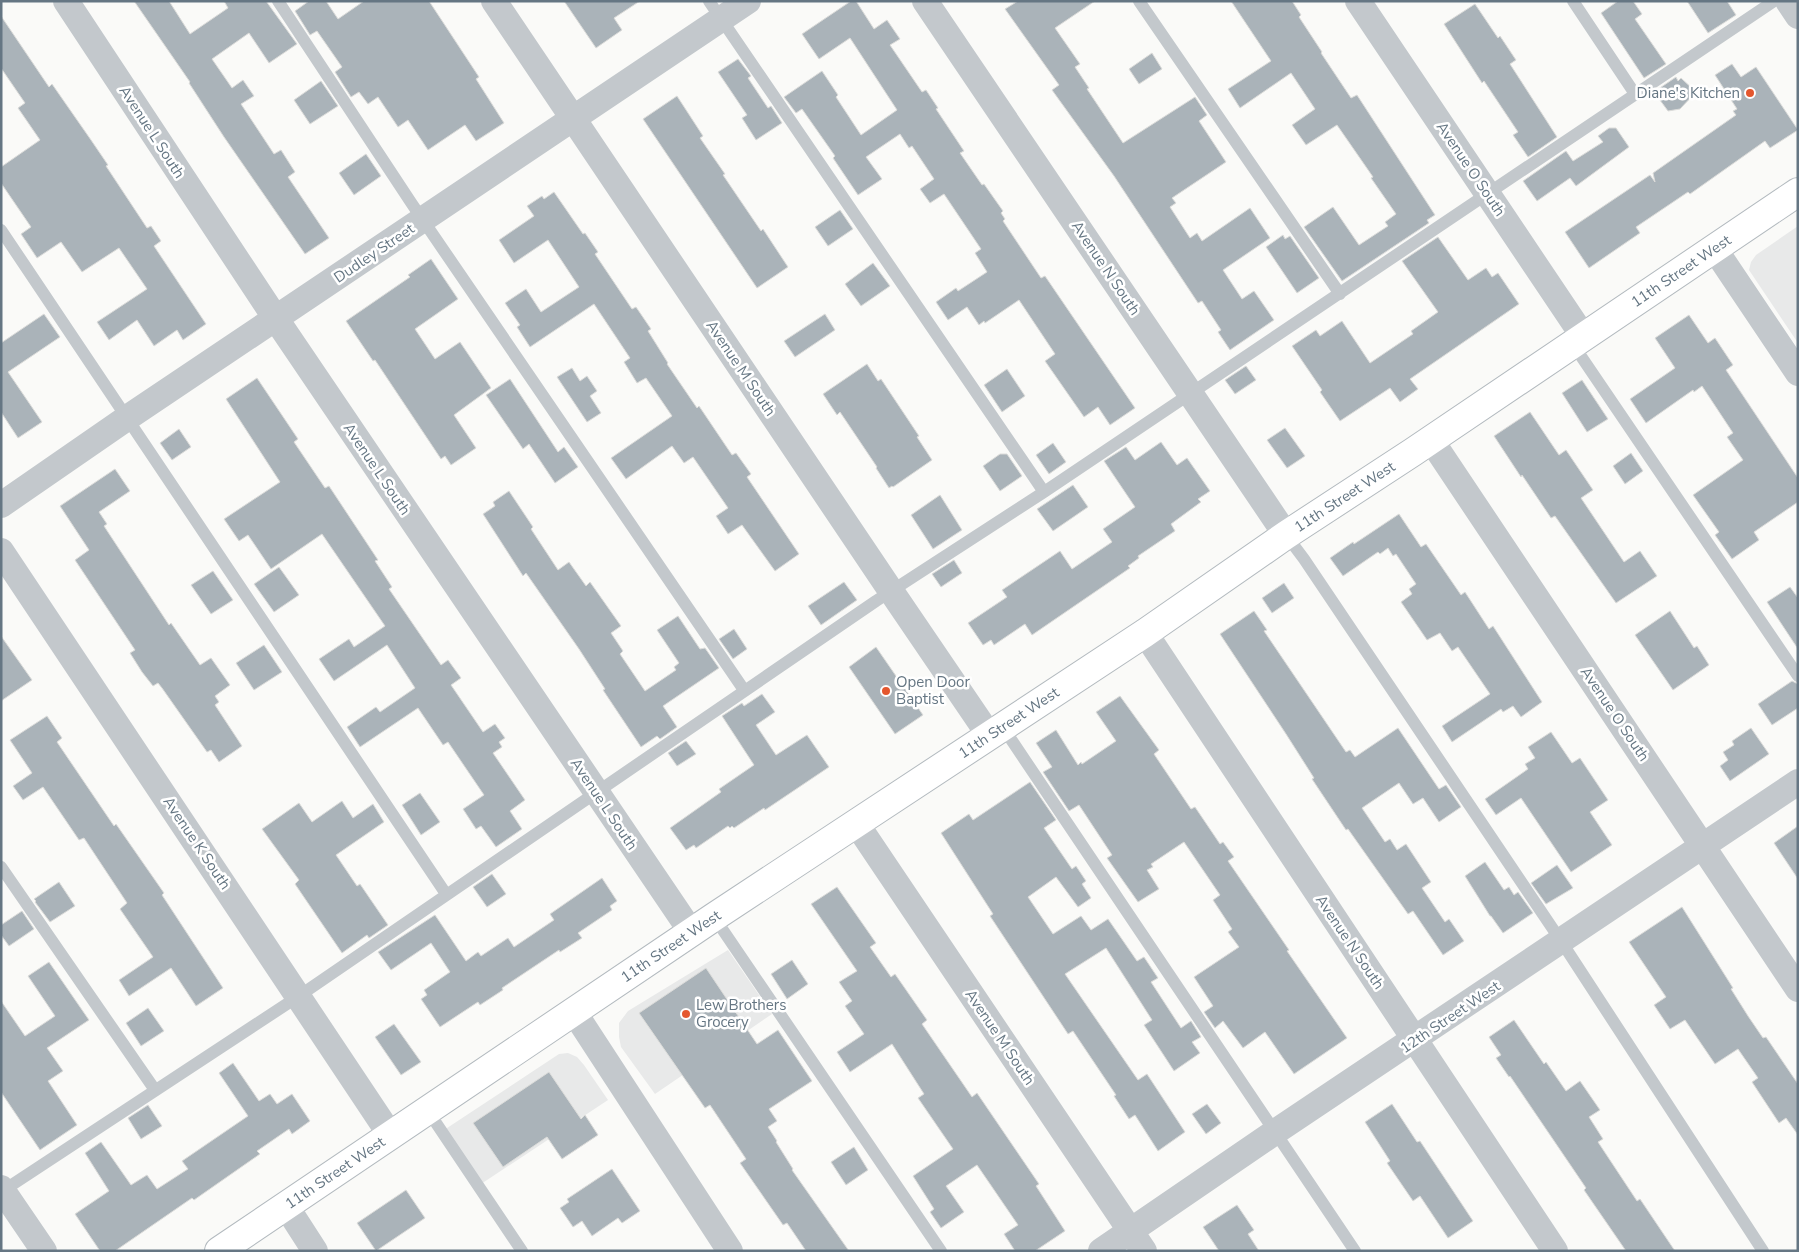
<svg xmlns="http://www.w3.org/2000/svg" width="1799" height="1252" font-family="'Nunito Sans',sans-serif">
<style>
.built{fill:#e8e9e9}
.building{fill:#aab3b9;stroke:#dcdcda}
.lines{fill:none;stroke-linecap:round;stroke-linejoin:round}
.secondary-casing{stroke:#b3babf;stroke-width:30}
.lane{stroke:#c3c8cc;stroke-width:12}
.street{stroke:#c3c8cc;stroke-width:26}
.secondary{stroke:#fff;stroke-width:28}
.poi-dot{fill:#e4572e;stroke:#fff;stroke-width:2}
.labels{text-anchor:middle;stroke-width:5;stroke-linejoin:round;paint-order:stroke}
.poi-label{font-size:15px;fill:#657683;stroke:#fff;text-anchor:start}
.street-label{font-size:15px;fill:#657683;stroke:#fff}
</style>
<rect width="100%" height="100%" fill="#fafaf8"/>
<path class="built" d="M1798 226V343L1749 270 1751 262 1756 255Z
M728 950 772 1014 655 1094 621 1047 619 1037V1023L628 1011Z
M568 1053 577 1057 584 1065 608 1100 478 1186 441 1132 559 1054Z"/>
<path class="building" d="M134 1H169L190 34 228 8 224 1H266L297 44 269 63 249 33 212 59 232 88 243 80 254 96 241 104 274 154 281 150 295 172 288 177 329 238 305 254 224 137 189 83 190 82Z
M309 1H326L338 19 364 1H429L479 77 476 79 504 123 476 141 465 125 428 150 408 120 398 127 378 97 368 104 359 92 351 97 335 72 342 67 317 31 310 35 295 11Z
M564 1H640L614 18 622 30 596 48Z
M851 1H856L874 29 887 20 900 39 890 45 922 92 926 90 938 108 936 109 964 151 960 153 982 185 984 184 1003 211 1001 213 1005 219 1003 221 1041 278 1045 276 1135 408 1110 425 1098 407 1084 417 1045 361 1055 354 1019 300 985 323 984 321 979 325 967 307 948 320 936 302 956 288 958 291 987 272 975 253 981 249 944 194 930 203 920 189 934 179 912 146 909 148 900 134 866 157 882 179 858 195 833 158 835 156 802 109 796 113 784 97 822 71 838 95 836 97 861 135 897 110 850 38 819 59 802 34Z
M1018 1H1095L1055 28 1080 64 1075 67 1089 88 1087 89 1123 143 1195 97 1207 115 1199 121 1226 162 1172 198 1176 203 1170 207 1190 238 1197 233 1202 241 1250 208 1270 238 1223 270 1242 299 1254 291 1274 320 1230 350 1218 332 1221 330 1202 301 1198 303 1114 176 1052 90 1059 85 1005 9Z
M1231 1H1292L1301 15 1299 17 1322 52 1321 53 1351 98 1357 95 1435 215 1427 220 1429 223 1342 281 1304 227 1333 207 1359 245 1388 226 1385 222 1396 214 1371 178 1373 177 1337 125 1306 145 1292 125 1315 109 1291 73 1240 108 1228 89 1271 61Z
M1618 1H1633L1642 14 1635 19 1666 64 1644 78 1601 13Z
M1687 1H1727L1736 15 1708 33Z
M1475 4 1498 38 1500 36 1516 60 1510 64 1557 137 1528 157 1513 135 1518 132 1484 81 1482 83 1444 24Z
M1 16 49 87 52 84 91 140 108 165 106 166 147 228 151 226 161 241 154 246 206 324 183 340 177 330 154 346 137 320 109 340 97 322 147 289 119 248 82 272 61 242 37 258 21 234 31 227 1 183V167L40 140 18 108 25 103 1 68Z
M1152 53 1162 69 1139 84 1129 69Z
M738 59 751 76 748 78 768 108 771 106 782 123 756 140 742 118 747 115 718 72Z
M1732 64 1741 77 1756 67 1798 130 1770 148 1765 141 1690 194 1688 192 1636 227 1640 233 1589 268 1565 232 1650 175 1655 182 1653 173 1736 115 1733 111 1737 109 1715 75Z
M1676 77 1678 81 1681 78 1696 92 1680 109 1668 111 1654 92Z
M321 81 338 106 310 124 294 100Z
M677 96 703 136 700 138 725 174 723 175 761 231 763 229 788 267 757 288 643 119Z
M1609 128H1616L1629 147 1576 186 1570 178 1537 201 1523 181 1566 151 1573 161 1603 142 1598 136Z
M366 154 381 176 354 195 339 173Z
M554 192 583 234 585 233 598 252 595 254 632 309 636 307 651 329 648 331 668 363 667 364 697 408 699 406 732 455 736 453 751 474 747 477 799 554 775 571 742 525 728 534 716 516 728 508 693 457 684 463 672 446 626 479 611 458 672 416 646 378 637 383 624 362 630 358 594 304 530 347 517 327 520 325 505 303 526 289 541 312 579 287 548 240 514 263 499 240 534 216 527 206 542 196 544 199Z
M840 210 853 229 828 246 815 227Z
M1283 235 1285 239 1290 236 1319 278 1297 293 1266 247Z
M1438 237 1468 280 1486 268 1492 277 1498 273 1519 304 1410 379 1418 389 1400 402 1390 388 1340 421 1320 392 1322 390 1292 346 1316 330 1320 336 1342 321 1370 363 1413 334 1411 331 1438 312 1402 261Z
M431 259 458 299 415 329 435 359 460 342 491 388 454 415 476 448 451 465 445 456 441 459 375 360 373 361 346 321 410 277 408 275Z
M873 263 890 286 861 306 845 284Z
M44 314 60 337 8 372 42 422 18 438 1 412V343Z
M825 314 835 330 795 357 784 341Z
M1689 315 1708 343 1715 338 1733 365 1726 370 1798 478V502L1754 532 1759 540 1732 559 1715 535 1719 532 1693 495 1743 460 1727 437 1733 433 1702 386 1694 392 1693 390 1646 423 1630 399 1675 368 1655 338Z
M867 364 878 381 881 379 919 436 917 437 932 460 893 487 892 486 889 488 876 468 877 467 840 412 837 415 823 394Z
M1246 366 1256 380 1235 394 1225 380Z
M572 368 580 381 587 376 597 391 590 396 601 413 587 422 557 377Z
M1007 369 1025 396 1002 412 984 385Z
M257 378 298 439 294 442 325 488 329 486 378 560 375 561 392 587 389 589 441 665 448 660 461 678 451 685 483 732 495 724 505 738 499 742 502 747 493 753 525 800 510 811 522 829 496 847 481 826 476 829 463 809 484 795 448 742 443 745 418 708 360 747 347 727 376 707 380 712 415 688 387 645 334 681 319 659 349 639 354 647 385 626 322 534 271 569 248 535 239 541 224 519 280 482 226 399Z
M510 379 558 452 564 447 578 467 555 483 529 444 523 449 486 395Z
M1582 380 1608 419 1587 432 1562 393Z
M1530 412 1559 455 1566 450 1593 490 1581 498 1624 562 1640 551 1657 576 1616 603 1555 516 1551 518 1522 475 1521 477 1494 436Z
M1285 428 1305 456 1287 468 1267 440Z
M179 429 191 447 172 460 160 443Z
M1161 442 1177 465 1187 458 1210 491 1198 499 1201 502 1171 524 1175 531 1138 556 1139 558 1128 566 1130 568 1032 635 1025 624 994 645 991 640 983 645 968 623 1007 597 1002 590 1060 551 1072 569 1112 542 1103 529 1135 507 1104 461 1126 447 1135 460Z
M1053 443 1066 462 1049 474 1036 455Z
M1631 453 1643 471 1625 484 1613 466Z
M1000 454H1007L1022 476 1000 491 983 466Z
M115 469 130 491 99 512 107 524 104 526 169 625 171 623 200 665 211 658 230 685 215 696 219 702 215 705 242 746 219 762 211 750 207 752 162 688 158 683 153 686 142 672 130 653 135 650 75 560 89 550 60 506Z
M1073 485 1088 507 1053 531 1037 509Z
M509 491 533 527 531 529 558 570 569 562 586 586 590 582 621 626 611 633 623 651 620 654 645 691 676 670 674 667 679 663 657 630 678 616 700 649 705 648 719 668 663 706 677 727 660 739 657 736 641 747 603 690 605 689 579 649 526 573 523 576 483 514 495 506 493 502Z
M940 495 962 530 933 549 911 515Z
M1399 514 1421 547 1426 544 1461 595 1465 592 1489 629 1493 626 1542 702 1521 717 1513 706 1503 712 1501 709 1452 742 1442 726 1490 694 1458 647 1452 651 1440 633 1427 640 1401 602 1412 594 1409 589 1416 584 1396 554 1393 556 1388 548 1380 554 1378 552 1343 576 1330 558 1353 542 1354 544Z
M954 560 962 573 941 587 932 574Z
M279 567 299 595 274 612 254 584Z
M213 571 233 600 211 614 191 585Z
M844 582 857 600 821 625 808 606Z
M1284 583 1294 598 1272 613 1262 598Z
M1790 587 1798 598V649L1767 602Z
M1254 611 1267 630 1264 631 1346 752 1350 750 1355 757 1398 728 1439 789 1446 785 1461 807 1439 822 1423 798 1413 804 1399 783 1362 808 1385 842 1390 839 1397 850 1406 844 1431 882 1422 888 1445 922 1449 919 1464 941 1443 955 1413 911 1408 914 1348 829 1346 830 1312 779 1314 778 1286 734 1220 634Z
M1670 611 1694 648 1697 646 1709 665 1673 690 1635 635Z
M734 629 747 649 733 659 719 639Z
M1 636 32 680 1 701Z
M264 645 282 672 254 690 236 663Z
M876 647 923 715 895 734 849 667Z
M1792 681 1798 684V708L1772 725 1758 704Z
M762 694 775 712 756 725 776 755 807 735 829 767 765 810 764 808 734 828 732 826 730 828 728 826 696 848 694 845 686 850 670 828 721 792 719 789 754 765 722 716 742 703 744 706Z
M1120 696 1159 750 1154 754 1191 809 1195 807 1220 844 1223 842 1234 857 1228 861 1289 950 1287 951 1347 1038 1294 1074 1265 1032 1243 1048 1223 1021 1215 1028 1204 1012 1213 1006 1194 977 1239 947 1228 932 1232 929 1213 900 1220 895 1184 842 1151 864 1153 867 1147 870 1159 889 1138 902 1107 858 1112 855 1079 805 1069 811 1043 772 1052 767 1036 743 1056 730 1078 765 1081 762 1082 764 1116 741 1096 712Z
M47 716 62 738 57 742 114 826 116 824 164 893 162 895 223 988 196 1006 171 968 129 996 119 980 153 957 120 909 127 903 84 838 79 840 43 787 23 800 13 786 32 773 10 740Z
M1751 728 1769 754 1730 781 1720 766 1728 760 1723 752 1734 745 1732 741Z
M1551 732 1572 763 1580 758 1608 800 1590 812 1612 845 1571 872 1521 798 1496 815 1485 799 1528 769 1525 764 1535 758 1528 747Z
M686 741 696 754 677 766 668 753Z
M1030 782 1056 820 1044 828 1072 869 1076 866 1086 881 1082 884 1091 898 1078 907 1056 877 1028 897 1053 934 1081 916 1091 930 1108 919 1137 961 1144 957 1158 978 1151 982 1181 1028 1191 1021 1201 1037 1192 1042 1200 1053 1174 1071 1144 1025 1152 1020 1106 948 1065 974 1138 1080 1147 1074 1185 1132 1158 1151 1135 1115 1129 1119 1114 1096 1116 1095 1073 1031 1068 1034 990 916 993 914 941 833 969 814 973 820Z
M420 793 440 822 421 835 402 805Z
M342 801 353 818 373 804 384 822 336 855 357 886 360 884 388 925 369 938 367 935 342 953 295 884 299 880 262 829 299 803 312 822Z
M1798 826V879L1774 843Z
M1485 862 1504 890 1509 887 1514 895 1518 892 1533 913 1503 933 1491 916H1490L1465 876Z
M1557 865 1573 888 1546 904 1531 883Z
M492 874 506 894 487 907 473 887Z
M602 878 617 901 610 906 612 910 578 933 582 938 560 952 559 950 502 988 503 990 480 1005 478 1002 440 1027 421 999 427 995 424 990 450 972 431 943 391 970 378 952 435 915 466 961 478 952 481 956 508 938 514 947 554 920 550 914Z
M59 882 75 906 50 922 35 902 36 901 34 899Z
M837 887 876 943 870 947 891 977 895 974 927 1020 922 1024 972 1097 977 1093 1039 1184 1036 1186 1065 1231 1035 1251H1015L1004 1234 1018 1225 977 1165 946 1186 964 1212 941 1228 930 1212 934 1209 913 1176 953 1149 918 1098 924 1094 892 1044 850 1072 837 1052 864 1034 845 1006 852 1001 839 982 857 971 811 904Z
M1682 907 1733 988 1731 989 1748 1016 1763 1038 1766 1037 1798 1084V1135L1786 1118 1779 1123 1752 1082 1758 1078 1738 1049 1715 1064 1685 1020 1670 1029 1654 1005 1666 997 1629 942Z
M22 911 34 929 9 946 1 935V925Z
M792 960 808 984 787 999 771 974Z
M49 962 89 1020 47 1048 63 1071 48 1081 77 1125 40 1150 1 1092V1001L25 1036 55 1016 28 976Z
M706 968 757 1044 778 1030 812 1081 769 1109 777 1121 768 1127 777 1141 776 1142 793 1169 792 1170 849 1251H806L787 1223 783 1225 740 1163 746 1159 710 1105 705 1108 639 1013Z
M148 1008 164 1031 141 1046 126 1023Z
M1514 1020 1544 1064 1546 1062 1566 1091 1580 1081 1600 1110 1589 1117 1603 1139 1598 1142 1637 1201 1640 1199 1675 1251H1626L1584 1190 1586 1188 1510 1076 1509 1077 1496 1058 1501 1055 1489 1037Z
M394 1024 421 1062 401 1075 375 1037Z
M233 1063 259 1101 270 1094 277 1104 292 1094 310 1121 292 1134 289 1129 257 1151 260 1154 194 1200 192 1198 115 1251H100L75 1214 109 1191 85 1153 101 1142 131 1185 147 1175 157 1189 188 1169 182 1161 248 1116 219 1073Z
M549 1072 581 1119 585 1115 598 1135 562 1159 547 1137 503 1167 473 1123Z
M1207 1104 1221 1123 1206 1134 1192 1114Z
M1392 1104 1417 1142 1420 1141 1473 1221 1448 1238 1420 1196 1413 1201 1387 1163 1390 1161 1365 1122Z
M148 1105 162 1126 141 1139 128 1118Z
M854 1147 868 1170 846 1185 831 1162Z
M612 1169 640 1211 622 1223 618 1218 592 1236 582 1221 573 1227 560 1208 569 1202 567 1199Z
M406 1190 425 1218 376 1251 357 1223Z
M1237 1205 1254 1230 1248 1234 1259 1251H1219L1203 1227Z"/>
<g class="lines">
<defs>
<g id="secondary">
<path id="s1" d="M219 1251 714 917 1145 633 1286 535 1413 452 1798 192"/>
</g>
</defs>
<use href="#secondary" class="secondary-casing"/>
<path class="lane" d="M278 1 412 204 744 690
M709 1 1044 492
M1139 1 1340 294
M1573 1 1635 94
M1 230 446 894
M1572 343 1798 676
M1286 535 1304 559 1561 941 1763 1251
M1002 726 1355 1251
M1 867 155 1090
M714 917 941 1251
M428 1111 522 1251
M1 1192 299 996 876 601 1044 492 1774 1"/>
<path class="street" d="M66 1 276 319 692 933
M494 1 891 591 989 735
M925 1 1286 535
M1358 1 1583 336
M1788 1 1798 16
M1714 248 1798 373
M1431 440 1798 989
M1 505 127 418 748 1
M1 551 391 1136
M1145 633 1555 1251
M856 823 1144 1251
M574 1012 730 1251
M1 1188 44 1251
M286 1206 315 1251
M1101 1251 1275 1132 1798 782"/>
<use href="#secondary" class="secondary"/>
</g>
<g class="poi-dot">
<circle cx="1750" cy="93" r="5"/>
<circle cx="886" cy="691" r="5"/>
<circle cx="686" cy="1014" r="5"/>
</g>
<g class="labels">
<g class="poi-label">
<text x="1740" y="98" text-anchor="end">Diane's Kitchen</text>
<text x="896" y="687">Open Door<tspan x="896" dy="17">Baptist</tspan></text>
<text x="696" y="1010">Lew Brothers<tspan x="696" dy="17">Grocery</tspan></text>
</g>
<g class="street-label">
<text transform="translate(152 132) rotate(57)" y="5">Avenue L South</text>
<text transform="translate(1471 169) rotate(56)" y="5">Avenue O South</text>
<text transform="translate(374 253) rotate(-34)" y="5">Dudley Street</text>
<text transform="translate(1106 268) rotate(56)" y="5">Avenue N South</text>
<text dy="5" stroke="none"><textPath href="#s1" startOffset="1760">11th Street West</textPath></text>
<text transform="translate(741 368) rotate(56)" y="5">Avenue M South</text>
<text transform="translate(377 469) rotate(56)" y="5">Avenue L South</text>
<text dy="5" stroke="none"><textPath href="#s1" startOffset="1355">11th Street West</textPath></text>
<text transform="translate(1615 714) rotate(56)" y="5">Avenue O South</text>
<text dy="5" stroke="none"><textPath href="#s1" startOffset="950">11th Street West</textPath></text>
<text transform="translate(604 804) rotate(56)" y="5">Avenue L South</text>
<text transform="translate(197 843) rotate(56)" y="5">Avenue K South</text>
<text transform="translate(1350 942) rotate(56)" y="5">Avenue N South</text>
<text dy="5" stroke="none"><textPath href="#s1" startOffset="545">11th Street West</textPath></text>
<text transform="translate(1450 1017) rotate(-34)" y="5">12th Street West</text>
<text transform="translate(1000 1037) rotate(56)" y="5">Avenue M South</text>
<text dy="5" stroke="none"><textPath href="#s1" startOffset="140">11th Street West</textPath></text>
</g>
</g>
<rect width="1799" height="1252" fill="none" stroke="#657683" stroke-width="5"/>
</svg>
